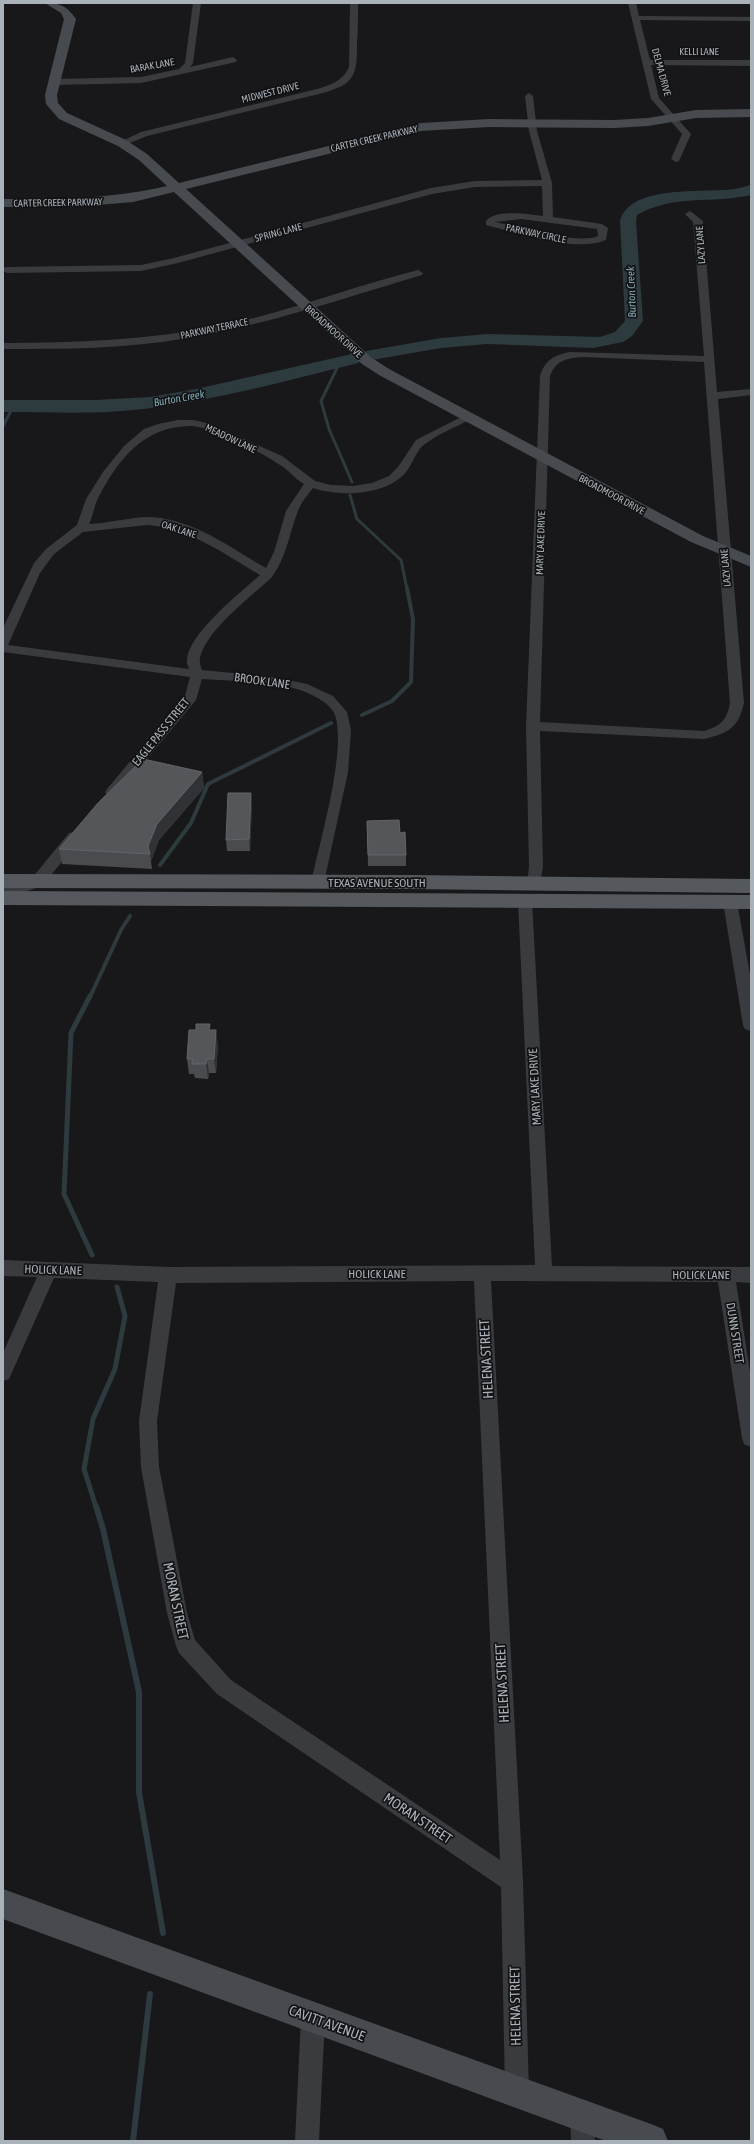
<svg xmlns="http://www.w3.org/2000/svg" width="754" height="2144" font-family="'Asap Condensed',sans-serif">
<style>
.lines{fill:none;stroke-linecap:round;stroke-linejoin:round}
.stream-far3{stroke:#2d3a3e;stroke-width:3}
.stream-far2{stroke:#2d3a3e;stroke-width:4}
.stream-far1{stroke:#2d3a3e;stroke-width:5}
.stream{stroke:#2d3a3e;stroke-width:6}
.river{fill:#2d3a3e;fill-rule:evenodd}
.street{fill:#393b3f;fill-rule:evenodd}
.secondary{fill:#474b4f;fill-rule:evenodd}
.primary{fill:#55595e;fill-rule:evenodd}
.wall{fill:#494b4f}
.shaded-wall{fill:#313235}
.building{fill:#54565a;stroke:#616469}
.labels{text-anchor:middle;stroke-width:3.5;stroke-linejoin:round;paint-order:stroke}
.far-street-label{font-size:10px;fill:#aab2b9;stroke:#131315}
.far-water-label{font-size:11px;font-style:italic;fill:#81a9b4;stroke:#131315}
.street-label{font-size:12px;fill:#aab2b9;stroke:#131315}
.near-street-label{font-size:14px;fill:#aab2b9;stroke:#131315}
</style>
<rect width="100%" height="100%" fill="#18181a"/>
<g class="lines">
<path class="stream-far3" d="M340 362 321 401 329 429 352 482
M3 426 13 407
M350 495 357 519 401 560 407 589"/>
<path class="stream-far2" d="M362 715 392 701 411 682 413 619 407 588
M160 865 191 823 208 784 331 723
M90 997 121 930 130 916"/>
<path class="stream-far1" d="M90 996 71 1033 64 1194 92 1255
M96 1507 84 1469 93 1419 115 1369 125 1316 117 1287"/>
<path class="stream" d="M96 1506 103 1529 139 1692V1792L163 1933
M133 2141 150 1994"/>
<path class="river" d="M751 185V195C712 204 673 194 637 215L636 221 643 321 632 336 623 342 593 348 487 344 441 348 372 360 366 359 363 355 366 351 372 350 441 338 487 334 600 337 615 332 625 321 620 221C629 187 693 192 720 190 731 190 741 188 751 185Z
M352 354 358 355 361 359 358 363C290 380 221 399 151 408 103 415 52 412 3 412V400H95L150 397 196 389Z"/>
<path class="street" d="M193 3H201L193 63 190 67 233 57 237 60 236 62 141 83 55 85 51 82 55 79 141 77 179 69 185 63Z
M350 3H358C358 17 358 30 357 44 357 75 355 84 323 93L147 136 125 145H119L118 143 141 132 317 89C331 85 343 81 349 67Z
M628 3H636L639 16 751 17V21L640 20 650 60H751V66L651 65 659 98 691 134 679 161 676 162 671 159 682 134 651 99Z
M529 93 533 96 537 131 552 183 553 217 602 224 608 228 606 240C575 253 518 233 486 225V221C495 209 528 214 543 216L542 186 475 187 432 194 178 263 141 271 7 273 3 271V268L7 267 141 265 174 258 431 188 475 181 542 180 529 131 525 96ZM521 219 597 229 598 236C577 245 518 227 495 222Z
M690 211 703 221 717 392 751 389V395L718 399 744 703C738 729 728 733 704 739L540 731 543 867 539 888 534 889 529 888 527 884 529 867 526 726 540 376C545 360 554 355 570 352L704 356 693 222 685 214ZM583 357 704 362 730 703C727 720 721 726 704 731L540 722 550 376C556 360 567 358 583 357Z
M418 270 423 273 422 275C344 298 267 325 187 338 126 349 65 349 3 349V343C76 343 148 340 220 326 287 312 351 287 418 270Z
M467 414 473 417 471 419C456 427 438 434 425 444 416 450 413 464 406 472 386 496 340 497 313 488 308 495 301 502 298 511 289 534 287 556 272 577 251 597 206 630 200 658 199 662 201 667 202 670L273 677 307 684 333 696 347 712 351 730 348 772 323 887 318 888 313 887 311 883C319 844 347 751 335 715 332 707 323 701 316 697 283 679 239 682 202 679L196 700 117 795H107L105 792 107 789 185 696 190 677 3 652V628L34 563 46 549 77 525 86 499 103 472 124 446 144 429 158 424 178 420H193L211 424 282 456 315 481 331 485 353 486 372 483 389 476 398 467 416 440ZM193 426C220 430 257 450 280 465 289 470 295 479 304 484L286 511 274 552 266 568C229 547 191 517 146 517 127 518 108 523 89 524 93 516 94 507 98 498 119 458 145 425 193 426ZM147 525C190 528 224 554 260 575 241 592 188 634 187 660 186 662 188 666 189 669L8 645 40 573 54 554 83 532Z
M74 832 79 833 81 837 79 841 42 886 3 899V888L32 878 69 833Z
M525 896 530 897 532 901 552 1266 751 1267V1283L736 1282 751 1378V1447L744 1444 742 1438 718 1282 491 1281 523 1881 529 2092 525 2100 517 2104 509 2100 505 2092 501 1887 217 1694 179 1653 176 1646 167 1613 141 1467 139 1421 158 1282 54 1278 9 1379 3 1381V1353L37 1277 3 1276V1260L168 1267 535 1265 518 901 520 897ZM474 1281 500 1860 231 1680 195 1640 187 1613 159 1467 157 1421 176 1283Z
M730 897 735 898 737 902 751 980V1031L745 1029 743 1025 723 902 725 898Z
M313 2006 321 2010 325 2018 319 2141H295L301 2018 305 2010Z
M582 2104 590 2108 594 2116 595 2141H571L570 2116 574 2108Z"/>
<path class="secondary" d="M45 3C60 3 67 6 76 19L57 95 58 103 67 113 126 140 147 154 179 183 421 123 489 119 614 120 648 118 696 110 751 109V117L696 118 648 126 614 128 489 127 421 131 186 189 372 358 389 369 703 536 751 556V567L691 542 379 375 362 364 174 192 133 202 73 207H3V199C59 199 112 199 167 186L139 160 118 146 59 119 46 104 45 95 64 19 61 13Z
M3 1889 651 2124 663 2129 668 2141H606L3 1919Z"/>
<path class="primary" d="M3 874 411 875 751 879V893L411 889 3 888Z
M3 891 751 895V909L3 905Z"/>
</g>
<path class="wall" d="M202 772 204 788 159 840 151 861 152 869 62 864 59 849Z
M252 805 250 851H227L226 840Z
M367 821 406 855V866H368Z
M210 1030 218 1045 216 1073H209L208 1079 195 1078 194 1074H189L187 1059Z"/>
<path class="shaded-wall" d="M202 772 204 788 159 840 151 861 148 846 157 824Z
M251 793 252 805 250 851 249 839Z
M216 1030 218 1045 216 1073 214 1059Z
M207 1059 209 1073 208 1079 206 1064Z"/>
<path class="building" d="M143 759 202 772 157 824 148 846 150 854 59 849 98 803Z
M228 793H251L249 839 226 840Z
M399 820 400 833 405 832 406 855H368L367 821Z
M196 1024H210L209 1030H216L214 1059H207L206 1064H192L193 1059H187L189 1030H196Z"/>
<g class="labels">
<g class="far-street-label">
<text x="699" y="55">KELLI LANE</text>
<text transform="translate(152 65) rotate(-10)" y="4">BARAK LANE</text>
<text transform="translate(662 72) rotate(75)" y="4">DELMA DRIVE</text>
<text transform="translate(270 92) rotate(-14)" y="4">MIDWEST DRIVE</text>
<text transform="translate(374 138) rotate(-13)" y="4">CARTER CREEK PARKWAY</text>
<text transform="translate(58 202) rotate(-1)" y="4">CARTER CREEK PARKWAY</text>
<text transform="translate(278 232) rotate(-15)" y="4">SPRING LANE</text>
<text transform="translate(536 233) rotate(12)" y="4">PARKWAY CIRCLE</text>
<text transform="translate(700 245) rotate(-94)" y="4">LAZY LANE</text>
<text transform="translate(214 328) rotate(-12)" y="4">PARKWAY TERRACE</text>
<text transform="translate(334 331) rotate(42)" y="4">BROADMOOR DRIVE</text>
<text transform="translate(231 438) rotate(25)" y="4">MEADOW LANE</text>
<text transform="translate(612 494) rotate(28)" y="4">BROADMOOR DRIVE</text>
<text transform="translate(179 529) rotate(18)" y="4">OAK LANE</text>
<text transform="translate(540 543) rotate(-88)" y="4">MARY LAKE DRIVE</text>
<text transform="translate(725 568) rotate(-95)" y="4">LAZY LANE</text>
</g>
<g class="far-water-label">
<text transform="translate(631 292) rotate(-92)" y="4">Burton Creek</text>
<text transform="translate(179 398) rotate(-10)" y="4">Burton Creek</text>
</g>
<g class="street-label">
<text transform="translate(262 681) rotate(8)" y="4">BROOK LANE</text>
<text transform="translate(161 732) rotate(-51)" y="4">EAGLE PASS STREET</text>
<text x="377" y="887">TEXAS AVENUE SOUTH</text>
<text transform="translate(535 1087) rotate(-93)" y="4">MARY LAKE DRIVE</text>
<text transform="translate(53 1270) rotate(2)" y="4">HOLICK LANE</text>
<text x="377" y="1278">HOLICK LANE</text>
<text x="701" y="1279">HOLICK LANE</text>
<text transform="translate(735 1333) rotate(81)" y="4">DUNN STREET</text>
</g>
<g class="near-street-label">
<text transform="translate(486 1359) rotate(-93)" y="5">HELENA STREET</text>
<text transform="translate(176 1601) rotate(78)" y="5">MORAN STREET</text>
<text transform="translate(502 1683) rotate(-93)" y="5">HELENA STREET</text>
<text transform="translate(418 1818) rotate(34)" y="5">MORAN STREET</text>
<text transform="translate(515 2006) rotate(-91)" y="5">HELENA STREET</text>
<text transform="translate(327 2023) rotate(20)" y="5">CAVITT AVENUE</text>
</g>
</g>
<rect width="754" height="2144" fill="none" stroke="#aab2b9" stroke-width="8"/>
</svg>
